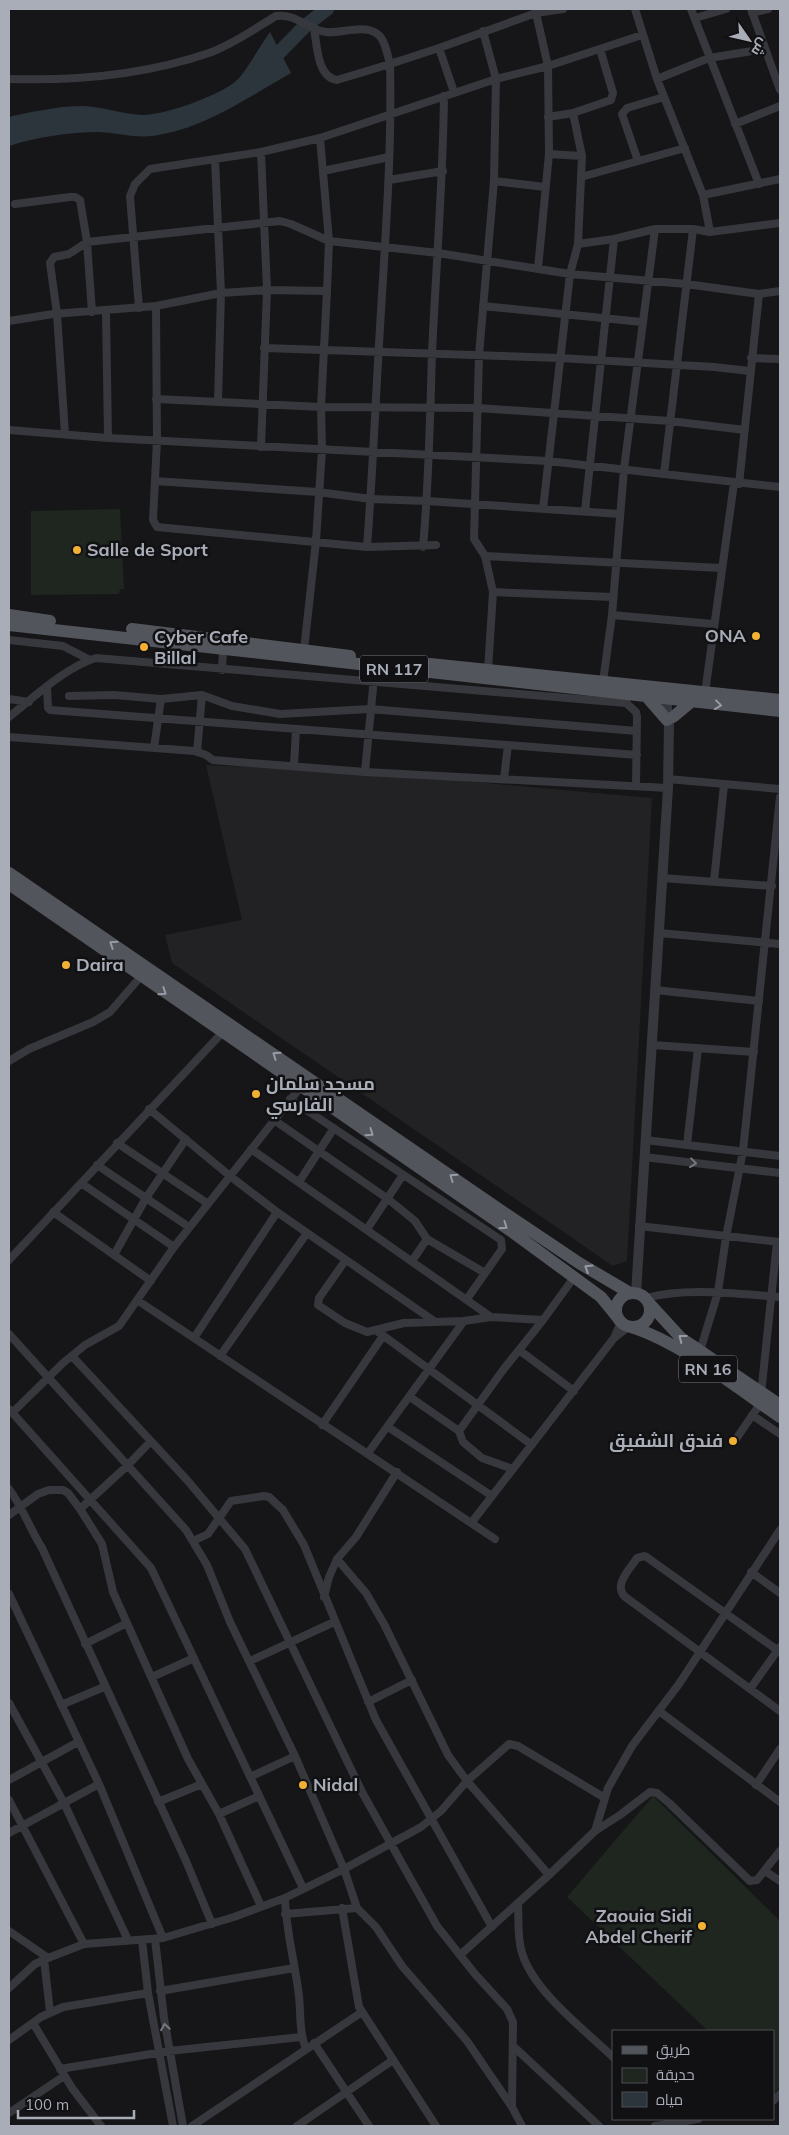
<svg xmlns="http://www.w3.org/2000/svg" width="789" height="2135" font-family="Mulish,Cairo,sans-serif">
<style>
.built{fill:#222225}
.green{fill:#1e261f}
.water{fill:#2c353c}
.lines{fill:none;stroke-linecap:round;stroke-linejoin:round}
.river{stroke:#2c353c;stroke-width:14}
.minor{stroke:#37383d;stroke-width:8}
.tertiary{stroke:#37383d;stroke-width:10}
.primary{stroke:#53555c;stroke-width:12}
.oneway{stroke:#979ba6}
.oneway2{stroke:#757881}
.poi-dot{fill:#f2b134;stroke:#111113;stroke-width:2}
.labels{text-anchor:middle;stroke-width:5;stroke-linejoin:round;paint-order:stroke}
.shield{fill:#111113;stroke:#7b7e86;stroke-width:1}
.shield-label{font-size:16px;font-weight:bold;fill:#a8adb8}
.poi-label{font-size:18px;font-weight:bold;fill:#a8adb8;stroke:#111113;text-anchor:start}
</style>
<rect width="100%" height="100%" fill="#161618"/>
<path class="built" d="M206 765 365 772 652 798 627 1261 613 1266 172 963 165 935 242 920Z"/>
<path class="green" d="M120 509 124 589H120L119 594 31 595V511Z
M653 1796 780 1921V2087L774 2094 773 2031H708L567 1897Z"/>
<path class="water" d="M270 32 291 73C247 98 204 129 153 136 135 138 117 133 99 132 70 132 37 137 9 146V118L12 116C36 111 60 106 84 106 104 107 122 114 141 115 163 116 226 94 240 77 251 63 260 46 270 32Z"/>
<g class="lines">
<path class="river" d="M268 64 305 26 327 9"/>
<path class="minor" d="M635 9 657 79 703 195 710 232
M691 9 759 184
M751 9 780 90
M536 13 548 66 549 154 538 268
M752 13 768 9
M695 18 726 9
M314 28C317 45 317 77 337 80L390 64C392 146 386 229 381 311 376 390 373 468 367 547
M483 31 496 79 494 181 479 355 474 539 485 556 493 592 488 670
M439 48 454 92
M9 79C76 81 145 75 209 53 230 46 256 28 276 16 297 13 307 30 326 32 341 34 362 24 376 33 385 38 387 54 390 64L439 48 536 13 563 9
M657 79 709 58 765 49
M548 117 573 113 611 100 613 93 600 49
M735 124 780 106
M549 154 582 156
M215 159 221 293 218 401
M638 161 622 114 627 108 664 97
M323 171 389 157
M581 177 685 148
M389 180 443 171
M494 181 545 187
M703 195 780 179
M15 204 70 197H75L80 200 87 242 92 312
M578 244 614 239 655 229H693L710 232 780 223
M156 306 157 440 153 520 157 527 367 547 436 545
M483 306 642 322
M139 308 130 196 135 184 150 169 261 152 320 138 496 79 548 66 642 35
M106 311 108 438
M9 321 53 314 156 306 221 293 267 290 327 291
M264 348 560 358 714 367 750 371
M751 358 780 359
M156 399 321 407 478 408 670 421 745 430
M9 430 108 438 548 461 780 487
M65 434 57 314 50 263 54 257 69 254 87 242 280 221 291 224 329 241 438 253 570 274 686 284 759 294 780 291
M261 447 267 290 261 152
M664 474 693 229
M155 481 318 492 371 499 427 501 620 514
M739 484 759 294
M543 509 570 274 578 244 582 156 573 113
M585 511 614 239
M423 547C429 482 430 418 432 353 436 267 443 182 444 96
M485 556 721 568
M493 592 612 597
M612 615 713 624
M9 640 63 646 90 660
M304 650 316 541 322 450 321 407 327 291 329 241 320 138
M222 670 223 650
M603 682 612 615 624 469 655 229
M47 688 48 708 50 710 637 755
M705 693 734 483
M69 696 114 695 161 699 202 695 232 706 280 714 370 709 637 731
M9 699 29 702
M626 703 636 712 637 717 636 786
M9 717C33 698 67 666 96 658L626 703 628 695
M9 737 195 751 206 755 213 760 365 772 668 788
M154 748 161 699
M197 752 202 695
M294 766 296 729
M365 772 375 667
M504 779 508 745
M668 779 780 789
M662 878 772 886
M714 881 724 785
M659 933 780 944
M655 990 759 1001
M652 1045 754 1052
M9 1061 29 1049 93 1022 110 1012 143 974
M290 1099 501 1240 502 1249 467 1299
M149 1109 230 1176 277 1212 434 1321
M274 1120 388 1199 415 1221 427 1239 485 1273
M645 1140 780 1156
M117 1143 207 1203
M687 1145 698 1048
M251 1149 491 1317
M644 1157 780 1173
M97 1165 189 1227
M299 1182 334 1128
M81 1183 174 1247
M53 1212 151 1281
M639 1226 780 1242
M367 1229 403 1175
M114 1255 146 1198 186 1139
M9 1260 222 1033
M345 1261 319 1298 318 1305 345 1323 367 1332 404 1323 464 1321 491 1317 543 1320 575 1276
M412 1261 427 1239
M646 1298C687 1287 738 1294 780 1297
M137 1300 495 1539
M621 1322 614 1338 628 1327
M377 1331 532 1445
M9 1334 186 1530 207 1565 230 1622 295 1756 344 1869 357 1908 376 1927 402 1966 467 2041 512 2107
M194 1338 277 1212
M519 1350 574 1391
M700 1351 718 1292 726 1237 743 1151 780 797
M72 1356 187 1480 245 1549 362 1792 391 1844 437 1926 475 1974 507 2009 513 2022 512 2107 522 2126
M220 1356 307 1233
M410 1397 459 1431 463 1442 482 1458 513 1469
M9 1409 151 1568 303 1888
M12 1413 63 1363 85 1345 119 1326 174 1247 303 1084
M752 1415 780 1434
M322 1425 383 1336
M388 1427 492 1496
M459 1431 503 1370 543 1320
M736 1439 760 1404 777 1242
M368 1453 464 1321
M397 1472 356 1537 337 1559 366 1593 384 1624 448 1755 467 1781 549 1875 460 1955
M9 1489C23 1508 30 1529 42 1548L186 1861 212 1924
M80 1509 127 1466 151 1441
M9 1515 38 1494 49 1490H63L68 1493 80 1509 102 1544 113 1592 188 1759 219 1814 261 1906
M472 1522 614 1338
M193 1541 208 1534 231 1501 264 1496 269 1497 283 1510 304 1545 376 1720 492 1927
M751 1572 780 1593
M9 1594 99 1784 9 1833
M324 1597 329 1577 337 1559
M85 1644 127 1623
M780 1652 645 1556 637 1558C630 1569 614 1584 624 1596L780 1711
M250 1661 334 1622
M152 1677 194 1658
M750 1689 780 1647
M368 1702 412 1680
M9 1703 64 1803 128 1940
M61 1705 104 1687
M659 1711 780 1802
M250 1777 295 1756
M9 1780 78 1742
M99 1784 163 1938
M756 1785 780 1749
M9 1800 84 1944
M158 1802 202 1784
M219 1814 259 1796
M595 1831 608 1788 632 1746 679 1684 780 1530
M765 1871 780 1881
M549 1875 595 1831 620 1815 650 1792 657 1793 669 1803 750 1881 757 1880 780 1851
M285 1898C286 1931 295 1963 299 1996 301 2015 299 2032 306 2049
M518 1904C519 1920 517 1938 522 1953 534 1992 584 2029 613 2057
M342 1908 359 2007 436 2126
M285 1914 357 1908
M9 1931 48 1958 84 1944 163 1938 234 1917 285 1898 344 1869 421 1827 441 1811 467 1781 509 1744 518 1746 605 1798
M155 1939 164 2018 183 2126
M142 1940 148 1993 173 2126
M44 1959 50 2012
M9 1988 35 1964 48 1958
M160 1991 294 1968
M33 2023 72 2088 101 2126
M9 2040 41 2017 63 2007 148 1993
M314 2043 369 2126
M513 2046 599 2126
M60 2069 169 2051 301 2037
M773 2101 780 2094
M9 2113 64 2076
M192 2126 362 2012
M297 2126 393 2060
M655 2126 698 2119"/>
<path class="tertiary" d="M636 1293 668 788 669 723 667 716V693"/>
<path class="primary" d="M9 615 50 621
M9 625 780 711
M132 629 350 656
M430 664 780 700
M647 697 667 720
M673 717 691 702
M9 873 509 1216 579 1263 630 1293
M9 884 511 1231 601 1297 618 1318
M616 1310a17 17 0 1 1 34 0a17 17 0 1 1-34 0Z
M649 1303 681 1338 780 1405
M631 1327C680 1342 737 1388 780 1417"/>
</g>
<defs><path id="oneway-chevron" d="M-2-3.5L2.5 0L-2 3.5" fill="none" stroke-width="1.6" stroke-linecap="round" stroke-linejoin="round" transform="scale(1.25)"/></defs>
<g class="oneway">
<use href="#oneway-chevron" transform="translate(718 705) rotate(7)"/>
<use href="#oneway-chevron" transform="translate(113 944) rotate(-146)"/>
<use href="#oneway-chevron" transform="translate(163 992) rotate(34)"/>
<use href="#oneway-chevron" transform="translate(276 1055) rotate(-145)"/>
<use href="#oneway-chevron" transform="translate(370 1133) rotate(35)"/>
<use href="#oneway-chevron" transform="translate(453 1177) rotate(-145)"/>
<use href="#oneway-chevron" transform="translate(504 1226) rotate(35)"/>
<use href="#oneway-chevron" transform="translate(588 1268) rotate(-148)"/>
<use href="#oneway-chevron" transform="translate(682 1338) rotate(-142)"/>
</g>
<g class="oneway2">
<use href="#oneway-chevron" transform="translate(693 1163) rotate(7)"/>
<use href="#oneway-chevron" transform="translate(165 2027) rotate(-99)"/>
</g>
<g class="poi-dot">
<circle cx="77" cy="550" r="5"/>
<circle cx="756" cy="636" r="5"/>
<circle cx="144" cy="647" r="5"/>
<circle cx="66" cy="965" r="5"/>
<circle cx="256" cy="1094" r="5"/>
<circle cx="733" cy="1441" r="5"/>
<circle cx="303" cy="1785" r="5"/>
<circle cx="702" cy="1926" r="5"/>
</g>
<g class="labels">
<g class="shield">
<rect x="360" y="655.5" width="68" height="27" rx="4"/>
<rect x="679" y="1355.5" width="58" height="27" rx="4"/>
</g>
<g class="shield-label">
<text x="394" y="675">RN 117</text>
<text x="708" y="1375">RN 16</text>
</g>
<g class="poi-label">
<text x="87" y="556">Salle de Sport</text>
<text x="746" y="642" text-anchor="end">ONA</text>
<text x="154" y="643">Cyber Cafe<tspan x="154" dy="21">Billal</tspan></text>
<text x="76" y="971">Daira</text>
<text x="266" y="1090">مسجد سلمان<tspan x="266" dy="21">الفارسي</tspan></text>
<text x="723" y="1447" text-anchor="end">فندق الشفيق</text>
<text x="313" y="1791">Nidal</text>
<text x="692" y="1922" text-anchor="end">Zaouia Sidi<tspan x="692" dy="21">Abdel Cherif</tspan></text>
</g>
</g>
<rect width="789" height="2135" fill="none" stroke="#a8adb8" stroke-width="20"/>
<rect x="612" y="2030" width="162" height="90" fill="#111113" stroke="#4d4f55"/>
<rect x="622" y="2046" width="25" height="8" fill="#53555c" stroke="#4d4f55"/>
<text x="656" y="2055" font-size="15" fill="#a8adb8">طريق</text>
<rect x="622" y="2068" width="25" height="15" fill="#1e261f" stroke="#4d4f55"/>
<text x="656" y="2080" font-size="15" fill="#a8adb8">حديقة</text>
<rect x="622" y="2092" width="25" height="15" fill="#2c353c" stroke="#4d4f55"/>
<text x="656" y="2105" font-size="15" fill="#a8adb8">مياه</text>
<g transform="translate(749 40) rotate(124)" stroke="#111113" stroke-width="4" paint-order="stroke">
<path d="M0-4L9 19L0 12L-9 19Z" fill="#a8adb8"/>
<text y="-8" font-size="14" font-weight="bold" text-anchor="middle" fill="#a8adb8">ش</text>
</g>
<path d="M18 2110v8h116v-8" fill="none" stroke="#a8adb8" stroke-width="2.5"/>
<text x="25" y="2110" font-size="15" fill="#a8adb8" stroke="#111113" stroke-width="4" paint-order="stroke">100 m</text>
</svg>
